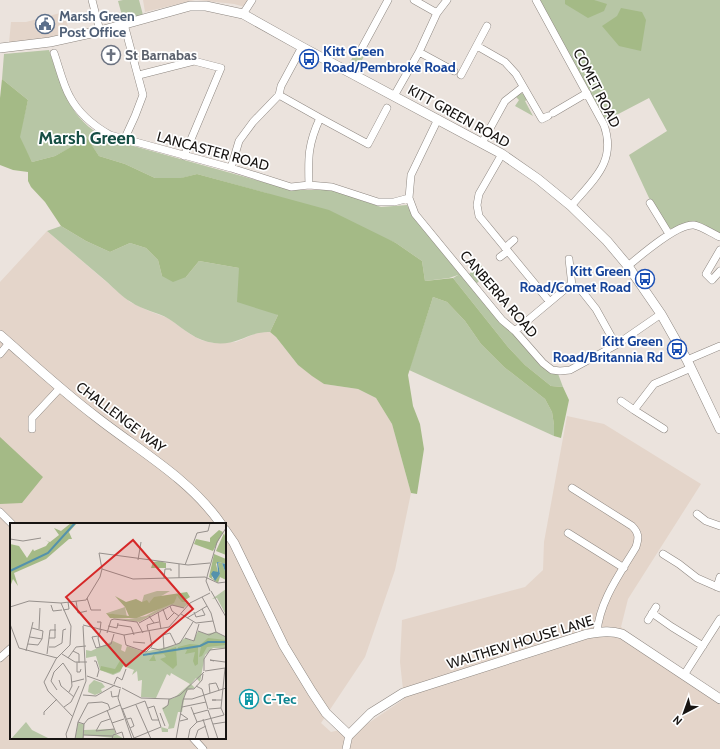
<svg xmlns="http://www.w3.org/2000/svg" width="720" height="749" font-family="Cabin,sans-serif">
<style>
.built{fill:#e4d5ca;fill-rule:evenodd}
.green{fill:#b7c6a5}
.forest{fill:#a4ba86}
.lines{fill:none;stroke-linecap:round;stroke-linejoin:round}
.street-casing{stroke:#8e8781;stroke-width:8}
.secondary-casing{stroke:#8e8781;stroke-width:10}
.street{stroke:#fff;stroke-width:7}
.secondary{stroke:#fff;stroke-width:9}
.labels{text-anchor:middle;stroke-width:3.5;stroke-linejoin:round;paint-order:stroke}
.service-label{font-size:14px;font-weight:bold;fill:#4e5e75;stroke:#fff;text-anchor:start}
.transit-label{font-size:14px;font-weight:bold;fill:#164399;stroke:#fff;text-anchor:end}
.worship-label{font-size:14px;font-weight:bold;fill:#5b616d;stroke:#fff;text-anchor:start}
.street-label{font-size:14px;fill:#171412;stroke:#fff}
.culture-label{font-size:14px;font-weight:bold;fill:#0d838f;stroke:#fff;text-anchor:start}
.district-label{font-size:18px;font-weight:bold;fill:#164e44;stroke:#fff}
.inset-river{fill:none;stroke:#5492ac;stroke-width:2}
.inset-road{fill:none;stroke:#96908c;stroke-width:1}
.view{fill:#d62828;fill-opacity:0.15;stroke:#d62828;stroke-width:2}
.inset-edge{fill:none;stroke:#171412;stroke-width:2}
</style>
<rect width="100%" height="100%" fill="#ebe3dd"/>
<path class="built" d="M143 0H195L145 12Z
M197 0H249L245 7 234 4Z
M64 12 70 34 29 43H9L11 22H26Z
M47 231 130 302 149 311 168 318 190 334 201 340 213 343 236 342 259 332H270L276 337 298 365 324 384 358 389 376 398 392 424 411 493 395 570 365 657 321 723 331 732 367 724 404 699 400 662 402 620 525 587 543 570 544 542 567 416 604 424 701 484 628 599 621 627 720 697V749H0V282ZM11 524H225V738H11Z"/>
<path class="green" d="M123 0H139L143 15 123 19 118 1Z
M536 0H720V237L698 223 669 229 650 200 629 155 667 131 649 98 603 122Z
M358 47 366 52 358 68 349 64Z
M49 50C60 81 66 110 93 130 99 134 106 137 112 140L292 190H332L381 207 407 205 413 216 467 276 480 264 487 273 475 285 540 361 557 371 563 387 551 386 525 365 508 347 453 278 458 275 449 278 425 281 422 261 396 243 266 193 197 174 182 178H155L125 164 99 156 87 139 55 156 32 162 19 137 28 100 2 79 4 54Z
M520 93 524 94 527 100 525 101 533 116 515 106 519 100 516 97Z
M61 226 86 241 110 252 130 243 146 248 158 260 162 276 186 277 199 261 239 268 278 315 270 332C249 331 238 346 214 343 196 341 184 329 169 319 158 312 142 310 131 302 122 297 115 289 107 282 87 265 67 248 47 231Z
M433 297 447 302 465 321 481 344 504 367 545 399 552 412 554 425V436L409 370Z"/>
<path class="forest" d="M565 0H594L607 4 604 11 588 18 565 4Z
M621 8 642 12 646 20 641 51 619 46 602 26 617 16Z
M2 79 28 100 20 137 32 162 55 156 87 138 99 156 125 164 155 178H181L197 174 329 210 396 243 422 261 425 281 453 278 508 347 525 365 551 386 563 387 569 400 561 438 554 436V425L552 412 545 399 504 367 481 344 465 321 447 302 433 297 408 375 413 406 420 424 424 449 417 494 411 493 392 424 376 398 358 389 324 384 312 376 298 365 276 337 270 332 278 315 237 302 239 268 199 261 186 277 173 282 162 276 158 260 146 248 130 243 110 252 86 241 61 226 45 202 31 187 28 181V172L13 170 0 165V98Z
M0 437 43 477 22 503 0 504Z"/>
<g class="lines">
<defs>
<path id="street" d="M92 0 100 31
M414 0 437 13
M536 0 604 125C617 162 593 180 571 206
M243 14 252 0
M124 24 143 95 135 116 124 140
M477 46 505 62 516 74 542 119 548 116
M362 48 388 0
M419 52 454 71
M54 53C59 67 63 85 70 97 79 114 94 126 110 135L231 168 291 187 309 185 332 187 378 202H394L409 198
M139 75 194 61 221 68 184 156
M461 75 487 26
M279 95 320 118C308 144 308 157 309 185
M394 96 419 52 437 13 447 0
M553 113 587 93
M320 118 368 144 387 108
M438 119 411 175 409 198 415 214 502 320 515 331 543 363 552 370 560 371 570 370 616 345 661 314
M482 143 505 101 523 87
M502 154 479 194 477 205 479 216 549 301
M231 168 239 141 253 122 279 95 281 86 302 47
M650 203 669 234
M505 248 514 240
M720 250 706 274 712 280 720 271
M500 257 508 251
M569 259 572 286
M628 266C641 255 678 223 694 225 701 226 713 234 720 237
M515 331 570 285 581 290 596 309 616 345
M0 354 9 343
M687 360 720 346
M621 401 634 410
M32 429V418L60 388
M664 429 634 410 654 384 691 368
M572 488 632 526C639 533 639 538 636 547 620 574 600 600 597 632
M0 512 12 524
M697 514 706 521 720 526
M568 533 624 568
M663 554 679 564 697 578 720 588
M717 587 720 577
M652 613 672 627 703 646
M648 620 656 607
M0 658 11 648
M684 675 720 619
M193 738 203 749
M346 749 349 735"/>
<path id="secondary" d="M0 48 50 42 100 31 190 6H206L243 14 302 47 502 154 538 179 571 206 607 241 628 266 661 314 687 360 720 429
M0 335C31 362 62 391 95 416 138 450 189 478 221 524
M225 530 234 543 284 646 312 692 326 713 349 735 371 713 403 693 587 634C600 632 610 630 622 634L720 699"/>
</defs>
<use href="#street" class="street-casing"/>
<use href="#secondary" class="secondary-casing"/>
<use href="#street" class="street"/>
<use href="#secondary" class="secondary"/>
</g>
<defs>
<symbol id="civic-ring" viewBox="-11 -11 22 22"><circle r="9.5" fill="#fff" stroke="#5c6f8a" stroke-width="1.5"/><path d="M-.6-6.5H3V-4.5H.6V-3L4-1V1h2V6H-6V1h2V-1L-.6-3ZM-1.2 2.5V6h2.4V2.5Z" fill="#5c6f8a"/></symbol>
<symbol id="church-ring" viewBox="-11 -11 22 22"><circle r="9.5" fill="#fff" stroke="#6b7280" stroke-width="1.5"/><path d="M-1.2-6h2.4v3.5h3.3v2.4h-3.3V6h-2.4V-.1h-3.3v-2.4h3.3Z" fill="#6b7280"/></symbol>
<symbol id="bus-ring" viewBox="-11 -11 22 22"><circle r="9.5" fill="#fff" stroke="#1a4fb4" stroke-width="1.5"/><path d="M-5-6H5V4H4V6H2V4H-2V6H-4V4H-5ZM-3.5-4V0h7V-4ZM-3.5 1.2v1.5H-2V1.2ZM2 1.2v1.5H3.5V1.2Z" fill="#1a4fb4"/></symbol>
<symbol id="building-ring" viewBox="-11 -11 22 22"><circle r="9.5" fill="#fff" stroke="#0f9aa8" stroke-width="1.5"/><path d="M-4-6H4V6H1V3H-1V6H-4ZM-2.5-4.3h1.7v1.8h-1.7ZM.8-4.3h1.7v1.8H.8ZM-2.5-1h1.7V.8h-1.7ZM.8-1h1.7V.8H.8Z" fill="#0f9aa8"/></symbol>
</defs>
<g fill-rule="evenodd">
<use href="#civic-ring" x="34" y="13" width="22" height="22"/>
<use href="#church-ring" x="100" y="44" width="22" height="22"/>
<use href="#bus-ring" x="298" y="48" width="22" height="22"/>
<use href="#bus-ring" x="634" y="268" width="22" height="22"/>
<use href="#bus-ring" x="666" y="338" width="22" height="22"/>
<use href="#building-ring" x="238" y="688" width="22" height="22"/>
</g>
<g class="labels">
<g class="service-label">
<text x="59" y="21">Marsh Green<tspan x="59" dy="16">Post Office</tspan></text>
</g>
<g class="transit-label">
<text x="323" y="56" text-anchor="start">Kitt Green<tspan x="323" dy="16">Road/Pembroke Road</tspan></text>
<text x="631" y="276">Kitt Green<tspan x="631" dy="16">Road/Comet Road</tspan></text>
<text x="663" y="346">Kitt Green<tspan x="663" dy="16">Road/Britannia Rd</tspan></text>
</g>
<g class="worship-label">
<text x="125" y="60">St Barnabas</text>
</g>
<g class="street-label">
<text transform="translate(597 88) rotate(63)" y="5">COMET ROAD</text>
<text transform="translate(459 116) rotate(29)" y="5">KITT GREEN ROAD</text>
<text transform="translate(213 151) rotate(15)" y="5">LANCASTER ROAD</text>
<text transform="translate(499 294) rotate(49)" y="5">CANBERRA ROAD</text>
<text transform="translate(121 417) rotate(37)" y="5">CHALLENGE WAY</text>
<text transform="translate(520 642) rotate(-17)" y="5">WALTHEW HOUSE LANE</text>
</g>
<g class="culture-label">
<text x="263" y="704">C-Tec</text>
</g>
<g class="district-label">
<text x="87" y="144">Marsh Green</text>
</g>
</g>
<g transform="translate(10 523)">
<rect width="216" height="216" fill="#ebe3dd"/>
<path d="M216 66 215 69 216 92 207 75 202 76ZM147 68H160L139 80 132 79 134 72ZM167 73 178 81 174 85 161 82 129 99 100 95 119 96 136 93 161 79ZM115 84 117 94 97 90ZM188 108 196 111 206 109 216 114V125H203L195 132 190 159 186 155 181 161 185 165 178 167 175 171 172 189H168L164 205 158 206V209H152L151 204 158 206 159 202 152 185 158 182 159 176 164 175 180 161 161 150 160 153 157 151 146 175 131 174 132 157 128 158 127 148 122 152 124 147 113 143 110 149 103 152 90 147 86 133 76 135V127L81 128 103 118 112 122 111 127 115 129 117 123 134 129 166 122 175 115 183 118ZM84 157 92 160 95 164 91 166 92 169 85 172 78 169 79 162ZM16 199 22 207 40 216H1ZM68 200 74 201V207L104 206 106 211 114 216 74 212 73 216H65Z" fill="#b7c6a5"/>
<path d="M61 0H67L59 9 62 16H59L36 36 4 50 8 63 3 56 0 64V21L9 23 17 35 23 26 24 28 36 23 39 19 35 17 40 19 49 12 44 5 51 8ZM209 7 213 9 203 28 184 21 186 16 200 19V15ZM214 10 216 16V32L206 28ZM204 31 216 36V41L208 39 206 41 208 49H204L202 55 205 57 210 51 208 40H212L216 51V57L210 54 208 60 199 54ZM149 38 156 40V45H141L143 39ZM177 69 180 74 175 77 176 79H172L167 73 164 80 127 95H100L96 90 119 93 115 84 105 73 116 79 126 76 132 79 137 77 139 80 144 74ZM198 115 216 117V122L197 124 192 133 189 134 191 124 188 123V141L185 143 183 138 185 129 175 131 177 127 174 125 168 126V124L180 121 190 122ZM166 124 167 142 163 146 150 136 156 134 154 131 144 132 146 138H139L144 131ZM111 136 113 143 110 148 103 151 90 147 91 143 105 146Z" fill="#a4ba86"/>
<path d="M207 39 216 41V51L212 40H208L210 51 205 58 201 51 203 48 208 49Z" fill="#5492ac"/>
<path class="inset-river" d="M0 48 38 30 65 0M133 132 190 123 198 119H216"/>
<path class="inset-road" d="M0 16 13 18 31 15M128 37 131 19M175 42 187 10 198 8 200 0M92 46 89 30 178 42 200 40M92 46 123 56 195 54 208 60 216 59M154 55 155 46H161V48M169 55V41M200 68 196 58 198 50 207 19 216 5M201 68 216 94M192 74 201 90 206 109 216 114M77 75 81 87H91M66 78 68 90 77 88M51 80 61 103M41 82 43 88 52 87M160 83 162 88 169 93M0 84 19 78 51 80 76 77 90 54 92 46M153 86 157 97 164 90M53 87 59 86 58 79M148 89 151 106M184 89 186 94 195 92 192 86M171 91 186 100 203 98M139 93 144 100 149 99M177 95 197 83M87 99H91L90 107M129 100 162 82 174 85M0 101 9 125 47 135M73 102 114 112 159 104 180 80 200 70M108 102 121 104 124 112M61 103 60 122 46 136 34 159 38 168 63 194M98 103 107 105 108 100M29 106 30 85M138 107 137 102 144 100M188 108 199 112 206 109M97 110 101 97 104 96 127 99 133 110M160 110 166 122M114 112 116 122 136 129 142 123 139 108M88 113 82 114 86 125 101 121 104 111M20 114 32 116M39 115H45V101M175 115 184 118 189 101M123 119 135 120M18 121 28 122 32 116 33 108 22 105M39 124H45L52 120 53 107 56 106M90 124 88 115 91 107M141 125 150 127 170 120 183 99M154 126 153 112 160 110M16 128 23 99M63 128 69 131V140M37 131 40 107H46M52 131 65 139H77M58 135 66 124 76 123M84 138H86L89 147 87 154M204 138 200 137 215 139M67 139V149H70L71 146M194 148V136L200 127 216 125M195 148 215 145M77 153 111 165M49 157 51 163 64 174M62 159 74 156M104 161 107 154 112 157 116 146M186 163 192 166 198 186M112 165 131 175 160 176 170 172 194 149M110 166 108 175 122 216M176 166H184L192 157 193 151M47 167 41 158 44 149 53 140 61 152 62 163 59 169M101 168 102 174 108 173M200 170 199 161 206 160 209 167M73 172 86 173 105 162M173 176H182L216 165M206 177H202H212M126 182 141 216M54 184 61 179 69 163M172 184 196 179M181 184 187 199M112 185 124 215M113 186 135 178 142 197H149M153 186 158 182 159 176M199 186 211 185M97 187 106 210M198 187 208 216M150 190 155 203M183 191 198 187M34 192V189L47 176M100 196 91 199 86 208 104 206M117 196 121 195 124 203 120 205M193 196 199 216M170 198 178 196 171 191M68 199 78 180 92 179 98 181 100 186M102 200 114 196M203 201 216 199M73 212 102 213M124 215 151 204 144 183 138 185M57 216 56 211 76 158 73 103M65 216 68 199 74 201M73 216 74 201 78 196 110 182M102 216 103 212 112 209 114 216M166 216 173 177 177 167M178 216 180 206 187 199 214 192 211 185 215 145M185 216 188 207 196 203"/>
<path class="view" d="M123 17 183 86 116 143 56 74Z"/>
<rect width="216" height="216" class="inset-edge"/>
</g>
<g transform="translate(684 713) rotate(221)" stroke="#ffffff" stroke-width="3" paint-order="stroke">
<path d="M0-3L7 15L0 10L-7 15Z" fill="#171412"/>
<text y="-6" font-size="11" font-weight="bold" text-anchor="middle" fill="#171412">N</text>
</g>
</svg>
